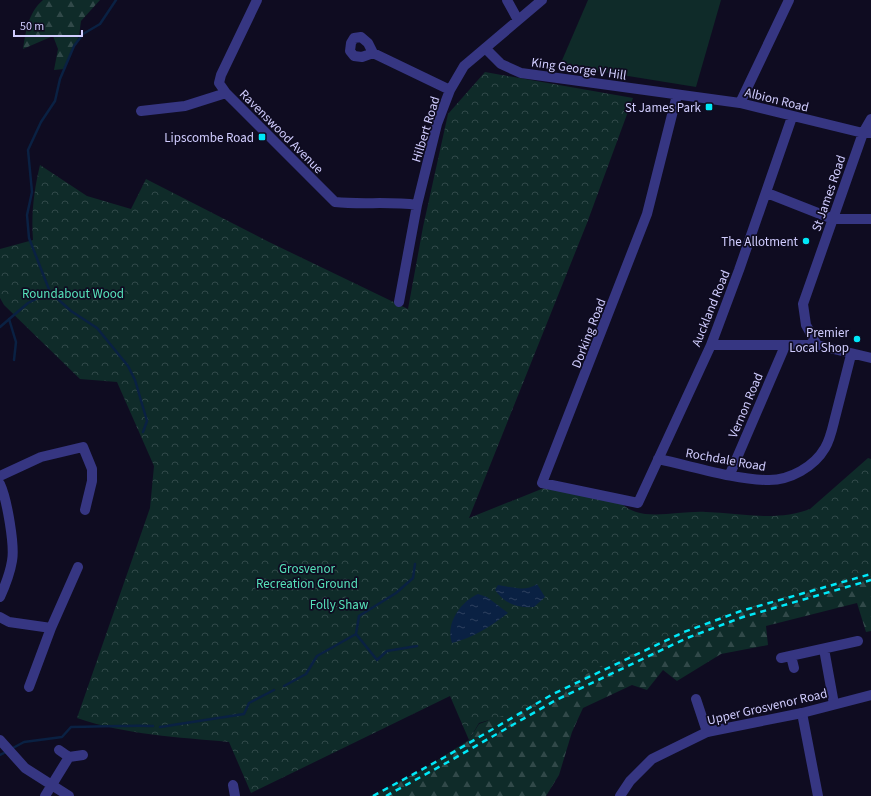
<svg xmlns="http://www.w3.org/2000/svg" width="871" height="796" font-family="'Source Sans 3',sans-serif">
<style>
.green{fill:#0f2b29}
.forest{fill:url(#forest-firs)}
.park{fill:url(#park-crowns)}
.water{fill:url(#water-ripples)}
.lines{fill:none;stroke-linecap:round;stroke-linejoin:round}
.stream{stroke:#0a2143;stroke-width:2.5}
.minor{stroke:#363682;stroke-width:10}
.tertiary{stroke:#363682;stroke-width:10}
.rail{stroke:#00e8f8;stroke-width:2.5;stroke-dasharray:6 5;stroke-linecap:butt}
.poi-dot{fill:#00e8f8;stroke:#0f0c21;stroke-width:1.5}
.labels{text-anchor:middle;stroke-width:3.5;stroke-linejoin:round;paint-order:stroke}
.street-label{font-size:13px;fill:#d1cdff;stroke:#0f0c21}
.poi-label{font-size:13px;fill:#d1cdff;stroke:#0f0c21;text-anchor:end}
.park-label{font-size:13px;fill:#56e2ba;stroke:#0f0c21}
</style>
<defs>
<pattern id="forest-firs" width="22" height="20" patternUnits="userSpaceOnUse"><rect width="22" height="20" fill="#0f2b29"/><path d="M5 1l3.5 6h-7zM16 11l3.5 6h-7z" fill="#314949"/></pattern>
<pattern id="park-crowns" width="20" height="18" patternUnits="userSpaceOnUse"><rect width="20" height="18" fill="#0f2b29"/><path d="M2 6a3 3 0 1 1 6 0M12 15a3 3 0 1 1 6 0" fill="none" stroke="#314949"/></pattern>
<pattern id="water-ripples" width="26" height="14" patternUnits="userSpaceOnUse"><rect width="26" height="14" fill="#0a2143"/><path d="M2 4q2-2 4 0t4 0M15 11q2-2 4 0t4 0" fill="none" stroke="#2d405f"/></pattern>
</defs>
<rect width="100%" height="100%" fill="#0f0c21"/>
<path class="green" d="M588 0H721L696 87 560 65Z"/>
<path class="forest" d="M43 0H100L81 21 79 36 64 69 54 70 58 49 53 36 23 49C26 31 28 13 43 0Z
M871 553V631L866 632 857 603 766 626 768 645 721 654 677 681 663 670 647 690 632 685 583 708 572 732 559 775 546 796H370L422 770 469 740 479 724 487 721 565 674Z"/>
<path class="park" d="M485 72 633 98 587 223 469 518 544 488 621 503C628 510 635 512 645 514 665 516 686 511 706 512 740 513 777 522 810 509L868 458 871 459V574L738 613 601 666 523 710 479 723 469 740 450 696 251 793 229 742C178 737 126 735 77 718L150 508 154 466 117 382 80 379 4 305 0 298V249L33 240C31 214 34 190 40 165L87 196 131 209 146 179 269 242 408 309 423 227 448 114Z"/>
<path class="water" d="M537 584 545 597 534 607C517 608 505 604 495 590L498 585C511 587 526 592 537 584Z
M478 594 487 597 508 613C491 626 473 638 452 643 445 624 461 601 478 594Z"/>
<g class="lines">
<path class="stream" d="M116 0 100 24 83 34 74 46 60 79 55 101 41 122 28 150 32 192 27 215 29 238 50 292 71 311 97 328 128 366 135 380 147 421 143 432
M9 319 16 342 14 360
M0 327 28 303 50 292
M415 564 413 578 396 593 359 616 356 634 377 660 387 651 417 646
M284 686 306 674 317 656 356 634
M160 727 244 714 249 703 274 690
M11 749 24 742 62 737 71 727C99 727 126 725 153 726
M0 755 6 752"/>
<path class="minor" d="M257 0 221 75 219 83 226 93 335 202C362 205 389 201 417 205
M507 0 518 20
M486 49 501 64 521 73 740 103 863 133H871
M373 53 368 43 361 37 354 38 351 43 350 51 354 56 362 57 373 53 450 90
M677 95 647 214 542 483 638 503 711 345 739 270 792 117
M740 103 789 0
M141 111 185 106 226 93
M871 119 863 133 803 304 806 325 817 345 871 358
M767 193 833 219H871
M399 302 417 205 437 124 450 90 464 66 542 0
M711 345H817
M658 459C692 466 735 480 769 480 790 480 814 467 825 448 831 438 833 425 836 414 841 394 846 374 851 355
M730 474 785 346
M0 476 41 457 83 447 92 469V481L85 510
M0 484C7 499 15 546 12 561 10 573 5 586 0 597
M0 617 9 622 51 628
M824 649 834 704
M791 656 794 668
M781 658 858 641
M29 687 51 628 78 567
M696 699 707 732
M802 713 818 796
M0 740 25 768 69 796
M59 750 69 757 83 755
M233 785 235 796
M45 796 69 757"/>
<path class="tertiary" d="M620 796 630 781 652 759 707 732 802 713 871 695"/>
<path class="rail" d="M373 796 445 757 553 694 684 632 741 611 871 574
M386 796 448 762 556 700 687 638 743 617 871 580"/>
</g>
<g class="poi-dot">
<rect x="705" y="103" width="8" height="8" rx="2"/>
<rect x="258" y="133" width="8" height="8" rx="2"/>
<circle cx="806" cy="241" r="4"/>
<circle cx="857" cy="339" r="4"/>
</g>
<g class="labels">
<g class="street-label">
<text transform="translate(579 68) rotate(8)" y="5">King George V Hill</text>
<text transform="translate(777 99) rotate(14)" y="5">Albion Road</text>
<text transform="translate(425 129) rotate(-73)" y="5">Hilbert Road</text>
<text transform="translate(282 131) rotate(45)" y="5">Ravenswood Avenue</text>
<text transform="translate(828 193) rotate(-71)" y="5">St James Road</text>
<text transform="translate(710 308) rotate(-68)" y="5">Auckland Road</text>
<text transform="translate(588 333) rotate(-69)" y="5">Dorking Road</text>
<text transform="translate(745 405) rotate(-67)" y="5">Vernon Road</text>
<text transform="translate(726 459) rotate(10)" y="5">Rochdale Road</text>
<text transform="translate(767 706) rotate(-13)" y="5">Upper Grosvenor Road</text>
</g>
<g class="poi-label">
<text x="701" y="112">St James Park</text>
<text x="254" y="142">Lipscombe Road</text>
<text x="798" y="246">The Allotment</text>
<text x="849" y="337">Premier<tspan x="849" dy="15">Local Shop</tspan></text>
</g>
<g class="park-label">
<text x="73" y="298">Roundabout Wood</text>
<text x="307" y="573">Grosvenor<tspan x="307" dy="15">Recreation Ground</tspan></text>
<text x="339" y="609">Folly Shaw</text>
</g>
</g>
<path d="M14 30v6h68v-6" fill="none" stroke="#d1cdff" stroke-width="2"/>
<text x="20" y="30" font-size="12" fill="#d1cdff" stroke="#0f0c21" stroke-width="3" paint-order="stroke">50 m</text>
</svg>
